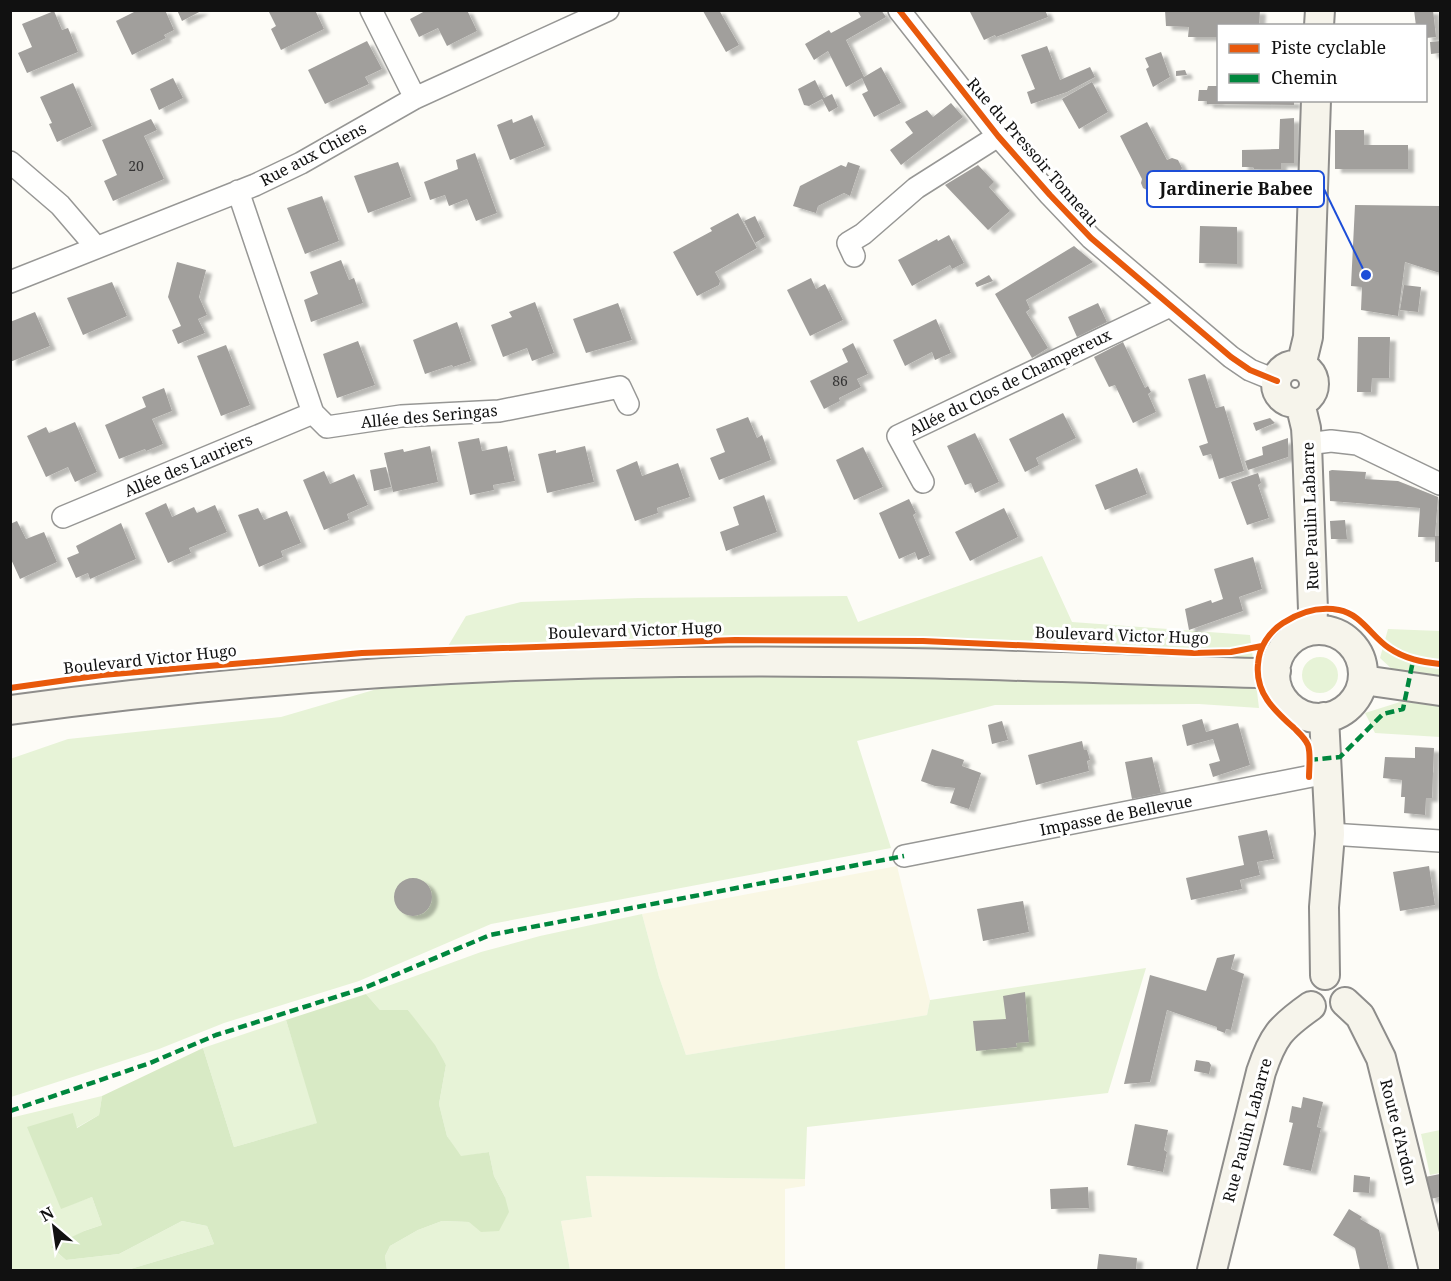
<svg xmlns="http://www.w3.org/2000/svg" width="1451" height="1281" font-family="'Noto Serif',serif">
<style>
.farmland{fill:#f9f7e4}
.green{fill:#e7f3d7}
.forest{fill:#d8eac5}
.building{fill:#a19f9c;filter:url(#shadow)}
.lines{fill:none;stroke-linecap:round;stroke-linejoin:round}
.street-casing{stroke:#979795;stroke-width:24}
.secondary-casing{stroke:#8e8d8b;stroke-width:32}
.street{stroke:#fffffe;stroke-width:21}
.secondary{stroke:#f6f4eb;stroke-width:28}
.quiet{stroke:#00873e;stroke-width:4.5;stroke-dasharray:9 4.5;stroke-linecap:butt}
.cycleway-casing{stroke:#fff;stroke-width:10}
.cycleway{stroke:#e8590c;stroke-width:6}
.labels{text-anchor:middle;stroke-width:6;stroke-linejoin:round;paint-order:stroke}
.number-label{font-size:14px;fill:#353434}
.street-label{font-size:16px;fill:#111;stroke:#fff}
.leader{fill:none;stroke:#1d4ed8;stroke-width:2}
.callout-dot{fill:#1d4ed8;stroke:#fff;stroke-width:2}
.callout{fill:#fff;stroke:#1d4ed8;stroke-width:2}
.callout-label{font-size:18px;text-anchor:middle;font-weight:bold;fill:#111}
</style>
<defs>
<filter id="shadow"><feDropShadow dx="6" dy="4" stdDeviation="1.5" flood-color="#0004"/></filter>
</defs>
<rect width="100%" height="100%" fill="#fdfcf7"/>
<path class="farmland" d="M897 866 930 1000 927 1015 686 1055 659 977 642 914Z
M586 1176 805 1179V1186L785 1189V1270H570L561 1221 592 1217Z"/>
<path class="green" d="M1042 556 1072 622 1250 635 1259 708 1199 704 995 705 857 741 891 848 491 924 359 981 224 1023 159 1049 11 1097 10 759 68 739 281 717 432 673 466 616 521 602 638 598 847 596 858 622Z
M1388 629 1440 631V678L1394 671 1380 658Z
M1302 675a18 18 0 1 1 36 0a18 18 0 1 1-36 0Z
M1400 702 1440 705V737L1375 733 1365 713Z
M642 914 659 977 686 1055 927 1015 930 1000 1146 968 1108 1093 807 1127 805 1179 586 1176 592 1217 561 1221 570 1270H387L385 1256 390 1246 418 1230 442 1221 469 1222 505 1197 494 1176 489 1152 460 1157 447 1136 439 1104 446 1065 408 1010H380L366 994 481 952 540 936Z
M286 1020 318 1123 234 1147 203 1048Z
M102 1096 99 1115 76 1128 73 1113 61 1208 92 1197 102 1225 84 1231 52 1248 66 1260 119 1254 182 1221 207 1226 214 1244 127 1270H11L10 1118Z
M1440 1130V1173L1430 1175 1421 1134Z"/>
<path class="forest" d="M366 994 380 1010H408L435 1045 446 1065 439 1104 447 1136 461 1156 489 1152 494 1176 505 1197 509 1212 499 1231 481 1232 469 1222 442 1221 418 1230 390 1246 385 1256 387 1270H127L214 1244 207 1226 182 1221 119 1254 66 1260 51 1247 84 1231 102 1225 92 1197 61 1209 27 1127 73 1113 77 1128 99 1115 102 1096 203 1048 234 1147 317 1123 286 1020Z"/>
<path class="building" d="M138 10H165L174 30 164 35 166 38 132 55 116 21Z
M177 10H203L182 21Z
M268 10H315L324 29 281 50 271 29 276 26Z
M427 10H467L477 31 447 46 438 28 419 37 410 19Z
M719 10 739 45 726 52 703 11Z
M857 10H881L886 17 846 40 864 77 881 67 901 103 874 117 862 94 868 91 862 78 846 87 828 51 814 60 805 44 829 30 831 33 861 17Z
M969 10H1045L1048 17 996 37 995 35 984 40Z
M1165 10 1224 12V10H1260L1259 26H1218V37H1188L1189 27 1166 26Z
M1414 10H1433L1436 37 1426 38V26H1416Z
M54 11 62 30 68 28 78 52 27 73 18 53 32 47 22 24Z
M367 41 382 69 365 77 369 84 325 104 308 70Z
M1440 41V53L1431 54 1430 42Z
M1047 46 1060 80 1090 67 1095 77 1067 92 1031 104 1027 92 1035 89 1021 55Z
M1161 52 1170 77 1153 87 1146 69 1149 67 1145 58Z
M1185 70 1187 75 1176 76V71Z
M173 78 183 98 159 110 150 89Z
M815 80 824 98 832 94 838 107 829 112 822 99 809 106 804 105 798 89Z
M1092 82 1108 112 1079 129 1062 99Z
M73 83 92 126 57 142 49 124 52 123 40 97Z
M1208 86H1218V100H1294V105L1207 104V101H1198L1199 90H1207Z
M951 103 963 117 901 165 890 150 913 133 905 122 927 110 933 117Z
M532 115 545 146 510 160 497 125 512 119 513 123Z
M1294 118V163H1281V169H1254L1253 167H1242V150L1279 149 1280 119Z
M151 119 157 130 144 136 164 179 113 201 104 181 117 175 102 140Z
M1147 122 1167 160 1172 158 1178 160 1182 168 1180 173 1147 190 1143 188 1141 183 1142 179 1120 136Z
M1335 130H1364V145H1408V169H1335Z
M475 153 497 213 476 221 467 199 449 206 445 195 430 200 424 182 458 169 456 160Z
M398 162 411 197 368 213 354 176Z
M848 162 860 166 850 196 844 193 818 206 816 213 793 206 800 186 841 165 846 167Z
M978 165 994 182 989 187 1010 211 988 230 945 185Z
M322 196 339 241 305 254 287 208Z
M1355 205 1440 206V273L1405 262 1398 316 1361 310 1362 287 1351 286Z
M738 213 757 248 715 272 720 281 719 285 697 296 673 252 712 231 710 228Z
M755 216 765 237 755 243 744 221Z
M1200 226 1237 227V264L1199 263Z
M949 235 964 263 952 269 950 265 912 286 898 260 937 239 938 241Z
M1074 246 1093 262 1026 300 1030 309 1026 312 1048 348 1032 358 995 294Z
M341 260 349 280 354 278 363 303 311 322 304 300 318 294 310 272Z
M177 262 206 270 199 297 207 315 198 319 205 333 178 344 172 330 181 326 168 297Z
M989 275 993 281 977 287 975 283Z
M811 278 816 289 825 284 843 320 810 336 787 290Z
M112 282 127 316 83 335 67 298Z
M1404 285 1421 287 1418 312 1400 310Z
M535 302 554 353 532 361 527 348 503 357 491 325 512 317 509 312Z
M618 303 632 340 586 353 573 319Z
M1098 303 1107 322 1077 337 1068 317Z
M35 312 50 346 10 362V322Z
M936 319 951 353 935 360 932 352 905 366 893 340Z
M457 322 471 361 453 367 452 365 425 374 413 340Z
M1358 337H1390L1389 378H1372L1371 392H1357Z
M358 341 375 385 337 398 323 354Z
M1123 342 1145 388 1148 386 1151 392 1148 394 1156 412 1133 423 1115 385 1109 387 1094 357Z
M853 343 868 374 857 379 861 387 839 398 840 401 824 409 810 381 848 362 842 349Z
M226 345 250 405 221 416 197 356Z
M1205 374 1216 408 1224 406 1244 471 1219 479 1211 454 1203 456 1199 446 1208 443 1188 379Z
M164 388 172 411 152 419 163 444 146 451 145 449 119 459 105 425 146 407 142 397Z
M1063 413 1076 438 1036 458 1039 465 1025 472 1009 439Z
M748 417 757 438 762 435 771 460 719 480 710 458 725 452 716 429Z
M1270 418 1275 423 1256 431 1253 423Z
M75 422 97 472 75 482 68 467 46 477 27 436 46 427 49 433Z
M975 433 999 482 975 493 971 483 965 485 947 446Z
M479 438 482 451 507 446 515 481 493 485 494 490 470 495 458 442Z
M1288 438V457L1248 470 1245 461 1263 455 1262 447Z
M430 446 438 482 393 492 384 453 403 449 404 452Z
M585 446 594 482 547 493 538 454 556 450V453Z
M863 447 883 487 854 500 836 460Z
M637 461 642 476 678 463 690 497 657 508 658 513 635 521 616 470Z
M386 467 391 487 374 491 370 470Z
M1137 468 1147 494 1105 510 1095 485Z
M1332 470 1366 472 1365 479 1398 481 1438 497 1435 536H1440V562H1435V537H1418L1420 508 1330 501 1329 471Z
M324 471 330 484 354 474 368 505 347 514 349 520 324 530 303 480Z
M1258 473 1261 483 1258 485 1269 518 1247 525 1231 482Z
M764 495 777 532 726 551 720 532 739 525 733 507Z
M909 499 916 513 913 515 930 555 918 560 915 552 899 559 879 513Z
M166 503 172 517 194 507 197 513 215 505 227 532 189 548 191 553 168 563 145 513Z
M258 508 264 520 287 511 301 543 281 551 283 557 259 567 238 515Z
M1004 508 1018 537 970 561 955 532Z
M1345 520 1347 539H1331L1330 521Z
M17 521 26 539 44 532 57 562 20 579 10 557V524Z
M121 523 136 559 90 579 88 573 76 578 67 558 79 553 76 546Z
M1253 557 1262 589 1239 597 1243 611 1189 630 1185 609 1211 600 1212 603 1223 599 1214 569Z
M1202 719 1206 732 1238 723 1250 765 1213 777 1209 764 1220 761 1213 739 1187 746 1182 725Z
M1002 721 1008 740 992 744 988 725Z
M1082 741 1084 750H1087L1090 760 1087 761 1089 771 1036 785 1028 755Z
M1415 747 1434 748 1432 798H1426L1425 815 1404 813 1405 797H1401L1402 780 1383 778 1385 757 1415 758Z
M932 749 964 760 962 766 981 773 969 809 950 803 955 788 935 786 921 781Z
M1152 757 1161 793 1132 799 1125 762Z
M1267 830 1274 859 1257 862 1260 875 1240 880 1242 889 1191 900 1186 878 1244 865 1238 836Z
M1429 866 1435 905 1400 911 1393 872Z
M394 897a19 19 0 1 1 38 0a19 19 0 1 1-38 0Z
M1023 901 1029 932 983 941 977 909Z
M1235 954 1231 969 1244 974 1231 1030 1226 1029 1225 1033 1217 1030V1027L1167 1010 1150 1082 1124 1084 1150 975 1206 991 1217 958Z
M1025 992 1029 1042 1016 1043 1017 1047 976 1051 973 1021 1006 1019 1003 996Z
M1196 1060 1209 1062 1211 1065 1209 1074 1194 1071Z
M1303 1097 1323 1102 1317 1127 1321 1128 1311 1171 1283 1165 1293 1123 1289 1122 1292 1106 1301 1108Z
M1135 1124 1168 1130 1164 1150 1167 1152 1163 1172 1127 1165Z
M1440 1174V1197L1430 1199 1425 1177Z
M1354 1175 1370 1177 1369 1193 1353 1192Z
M1088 1187 1089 1208 1051 1209 1050 1189Z
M1349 1209 1362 1217 1360 1219 1379 1230 1389 1270H1360L1355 1248 1333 1235Z
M1099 1254 1137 1258 1136 1270H1097Z"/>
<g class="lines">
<defs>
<path id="street" d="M371 10 415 98
M899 10 998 136 1050 195 1091 238 1231 357 1250 370 1277 381
M10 162 60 205 96 247
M238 191 313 413 327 427 401 416 499 411 620 387 628 404
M854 256 848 243 863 234 916 188 998 136
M10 282 255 185 301 163 415 98 608 10
M1307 444 1331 441 1357 444 1440 484
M923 482 898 436 1170 306
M63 517 313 413
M1330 834 1440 841
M904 856 1327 773"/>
<path id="secondary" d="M1319 26 1320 10
M1276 384a19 19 0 1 1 38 0a19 19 0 1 1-38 0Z
M1301 366 1308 337 1316 100
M1300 403 1306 428 1307 444 1313 610 1312 630
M1275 674a44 44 0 1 1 88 0a44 44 0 1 1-88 0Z
M1363 680 1440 691
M10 710C232 680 456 664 680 662 872 659 1065 668 1257 673L1276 671
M1324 717 1330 834 1324 907 1325 975
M1345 1002 1360 1016 1381 1058 1434 1270
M1212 1270 1261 1072C1273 1036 1280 1028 1311 1006"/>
</defs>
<use href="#street" class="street-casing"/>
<use href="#secondary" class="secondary-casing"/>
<use href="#street" class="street"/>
<use href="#secondary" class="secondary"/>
<path class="quiet" d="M1309 760 1340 757 1383 714 1403 709 1413 661
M10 1111 150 1063 216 1035 364 988 490 935 904 856"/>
<defs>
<path id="cycleway" d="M899 10 998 136 1050 195 1091 238 1231 357 1250 370 1277 381
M10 688 102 675 362 653 735 640 923 641 1194 653 1231 652 1262 646
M1309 777C1309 768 1311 754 1308 745 1305 738 1299 733 1294 728 1274 710 1255 693 1258 664 1259 647 1269 632 1283 623 1300 612 1319 606 1339 610 1361 614 1372 637 1389 648 1405 659 1422 662 1440 664"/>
</defs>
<use href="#cycleway" class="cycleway-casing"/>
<use href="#cycleway" class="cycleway"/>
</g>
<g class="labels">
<g class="number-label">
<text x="136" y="171">20</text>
<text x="840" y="386">86</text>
</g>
<g class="street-label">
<text transform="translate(1033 152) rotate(49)" y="6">Rue du Pressoir Tonneau</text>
<text transform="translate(313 154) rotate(-28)" y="6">Rue aux Chiens</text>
<text transform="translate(1010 382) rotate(-26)" y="6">Allée du Clos de Champereux</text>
<text transform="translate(429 416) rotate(-5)" y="6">Allée des Seringas</text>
<text transform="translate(188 465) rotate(-23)" y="6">Allée des Lauriers</text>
<text transform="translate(1310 516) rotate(-92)" y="6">Rue Paulin Labarre</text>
<text transform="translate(635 630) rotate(-2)" y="6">Boulevard Victor Hugo</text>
<text transform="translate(1122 635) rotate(2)" y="6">Boulevard Victor Hugo</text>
<text transform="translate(150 659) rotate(-6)" y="6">Boulevard Victor Hugo</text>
<text transform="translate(1116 815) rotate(-11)" y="6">Impasse de Bellevue</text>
<text transform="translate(1247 1130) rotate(-75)" y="6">Rue Paulin Labarre</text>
<text transform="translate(1399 1132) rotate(76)" y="6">Route d'Ardon</text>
</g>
</g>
<path class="leader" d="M1366 275L1324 189"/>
<circle class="callout-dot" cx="1366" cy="275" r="6"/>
<rect class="callout" x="1147" y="171" width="177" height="36" rx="6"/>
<g class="callout-label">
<text x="1236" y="195">Jardinerie Babee</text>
</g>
<rect width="1451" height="1281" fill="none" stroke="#111111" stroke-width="24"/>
<rect x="1217" y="24" width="210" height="78" fill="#ffffff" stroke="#a0a0a0" stroke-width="1.5"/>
<rect x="1229" y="44" width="30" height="9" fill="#e8590c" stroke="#a0a0a0" stroke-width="1.5"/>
<text x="1271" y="54" font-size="18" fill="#111111">Piste cyclable</text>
<rect x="1229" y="74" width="30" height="9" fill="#00873e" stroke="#a0a0a0" stroke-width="1.5"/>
<text x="1271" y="84" font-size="18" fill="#111111">Chemin</text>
<g transform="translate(54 1227) rotate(331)" stroke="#ffffff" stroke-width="4.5" paint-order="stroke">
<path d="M0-4.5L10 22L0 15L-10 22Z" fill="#111111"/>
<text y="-9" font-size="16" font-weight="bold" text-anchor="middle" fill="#111111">N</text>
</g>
</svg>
